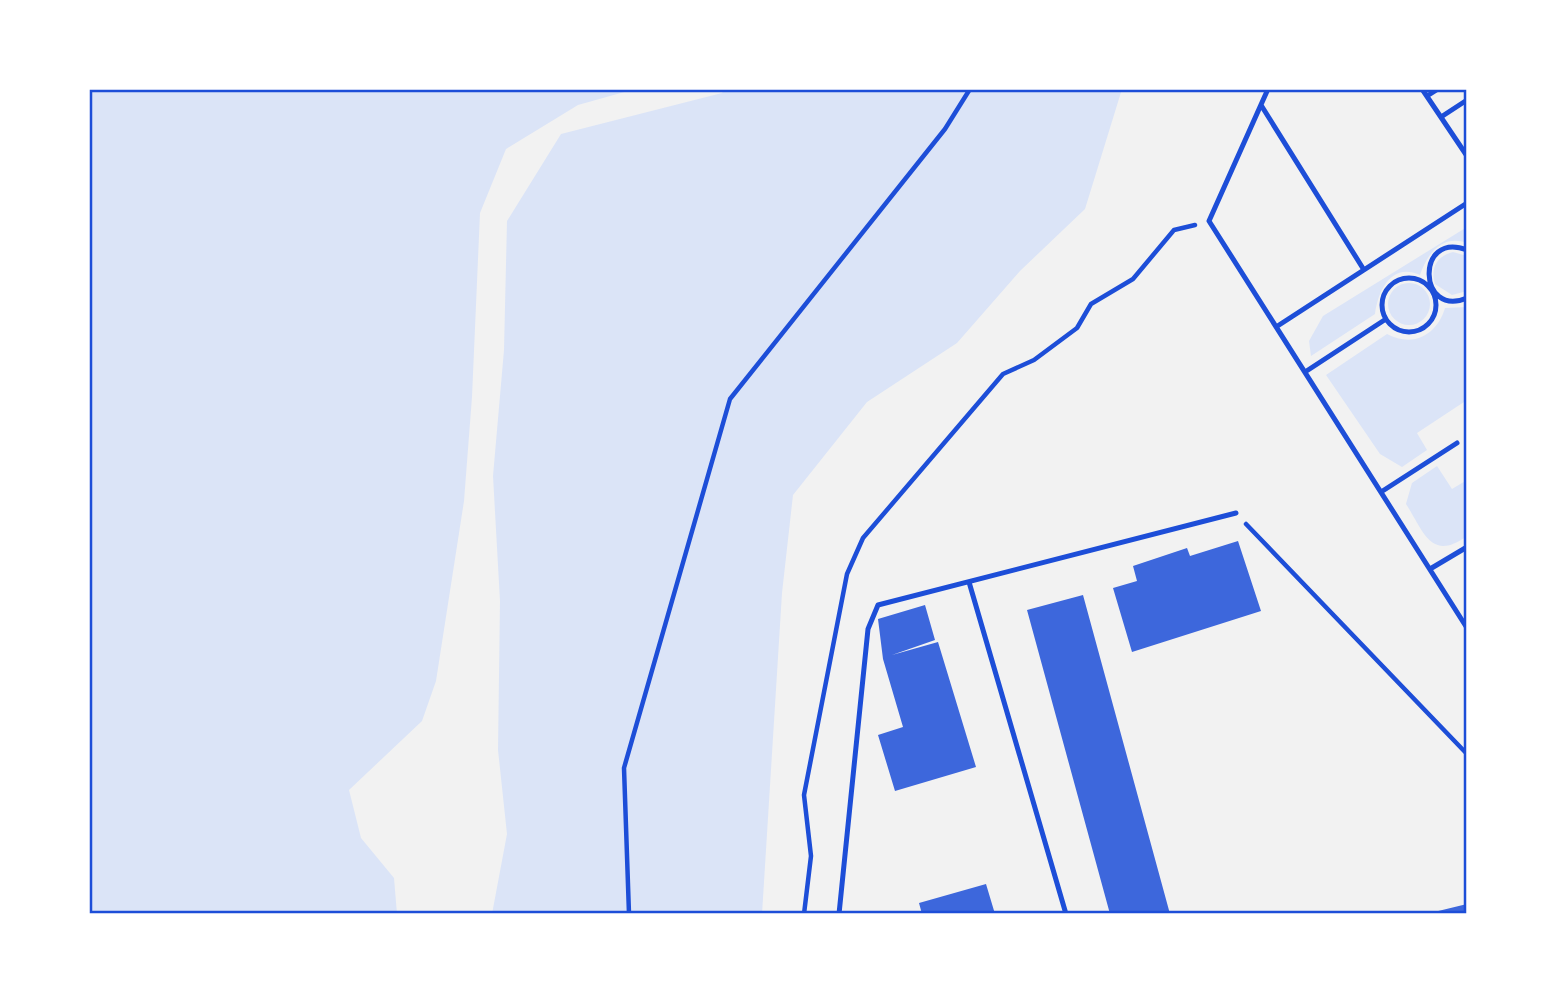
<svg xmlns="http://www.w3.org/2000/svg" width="1556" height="1003" font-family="'Fira Sans Condensed',sans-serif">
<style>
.green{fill:#dbe4f7}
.building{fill:#3d67dc}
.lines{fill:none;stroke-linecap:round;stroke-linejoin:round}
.path{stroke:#1d4ed8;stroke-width:4.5}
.service{stroke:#1d4ed8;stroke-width:5}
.neatline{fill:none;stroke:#1d4ed8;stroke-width:2.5}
</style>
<rect width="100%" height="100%" fill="#f2f2f2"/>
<path class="green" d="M89 89H635L578 105 506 149 480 213 472 397 464 501 436 681 422 721 349 790 361 838 394 878 397 914H89Z
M725 89H1122L1085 209 1020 271 957 343 867 402 793 495 782 593 762 914H492L507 834 498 750 500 601 493 476 504 350 507 221 561 134 722 93Z
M1467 227V243C1442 234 1427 254 1420 275 1391 262 1378 291 1375 314L1311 356 1309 341 1323 316Z
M1453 252 1467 256V291L1452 295 1435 284C1430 268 1437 256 1453 252Z
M1388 304a21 21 0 1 1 42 0a21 21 0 1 1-42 0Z
M1467 307V400L1417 433 1427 450 1402 467 1380 454 1326 375 1387 334C1413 348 1437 335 1445 308Z
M1437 466 1452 489 1467 480V536C1431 562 1424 532 1406 504L1412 483Z"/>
<path class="building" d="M1238 541 1261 611 1132 652 1113 588 1137 581 1133 566 1187 548 1190 556Z
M1083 595 1170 914H1110L1027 610Z
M925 605 935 640 892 655 938 642 976 767 895 791 878 735 903 727 883 659 878 619Z
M986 884 995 914H922L919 903Z
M1467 904V914H1430V913Z"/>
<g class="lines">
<path class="path" d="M1246 524 1467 754
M629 914 624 768 730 399 945 129 970 89
M804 914 811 856 804 795 847 574 863 538 1003 374 1034 360 1077 328 1091 304 1133 279 1174 230 1195 225"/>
<path class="service" d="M1268 89 1209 221 1467 628
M1422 89 1467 156
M1427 96 1438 89
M1261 105 1364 270
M1441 117 1467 100
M1467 250C1415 230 1418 319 1467 298
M1382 305a27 27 0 1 1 54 0a27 27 0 1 1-54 0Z
M1276 327 1467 203
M1305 372 1386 319
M1381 492 1457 443
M1430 569 1467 547
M969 582 1066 914
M839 914 868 629 878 605 1236 513"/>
</g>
<rect width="1556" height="1003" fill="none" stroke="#ffffff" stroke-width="182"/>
<rect x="91" y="91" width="1374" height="821" class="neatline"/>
</svg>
